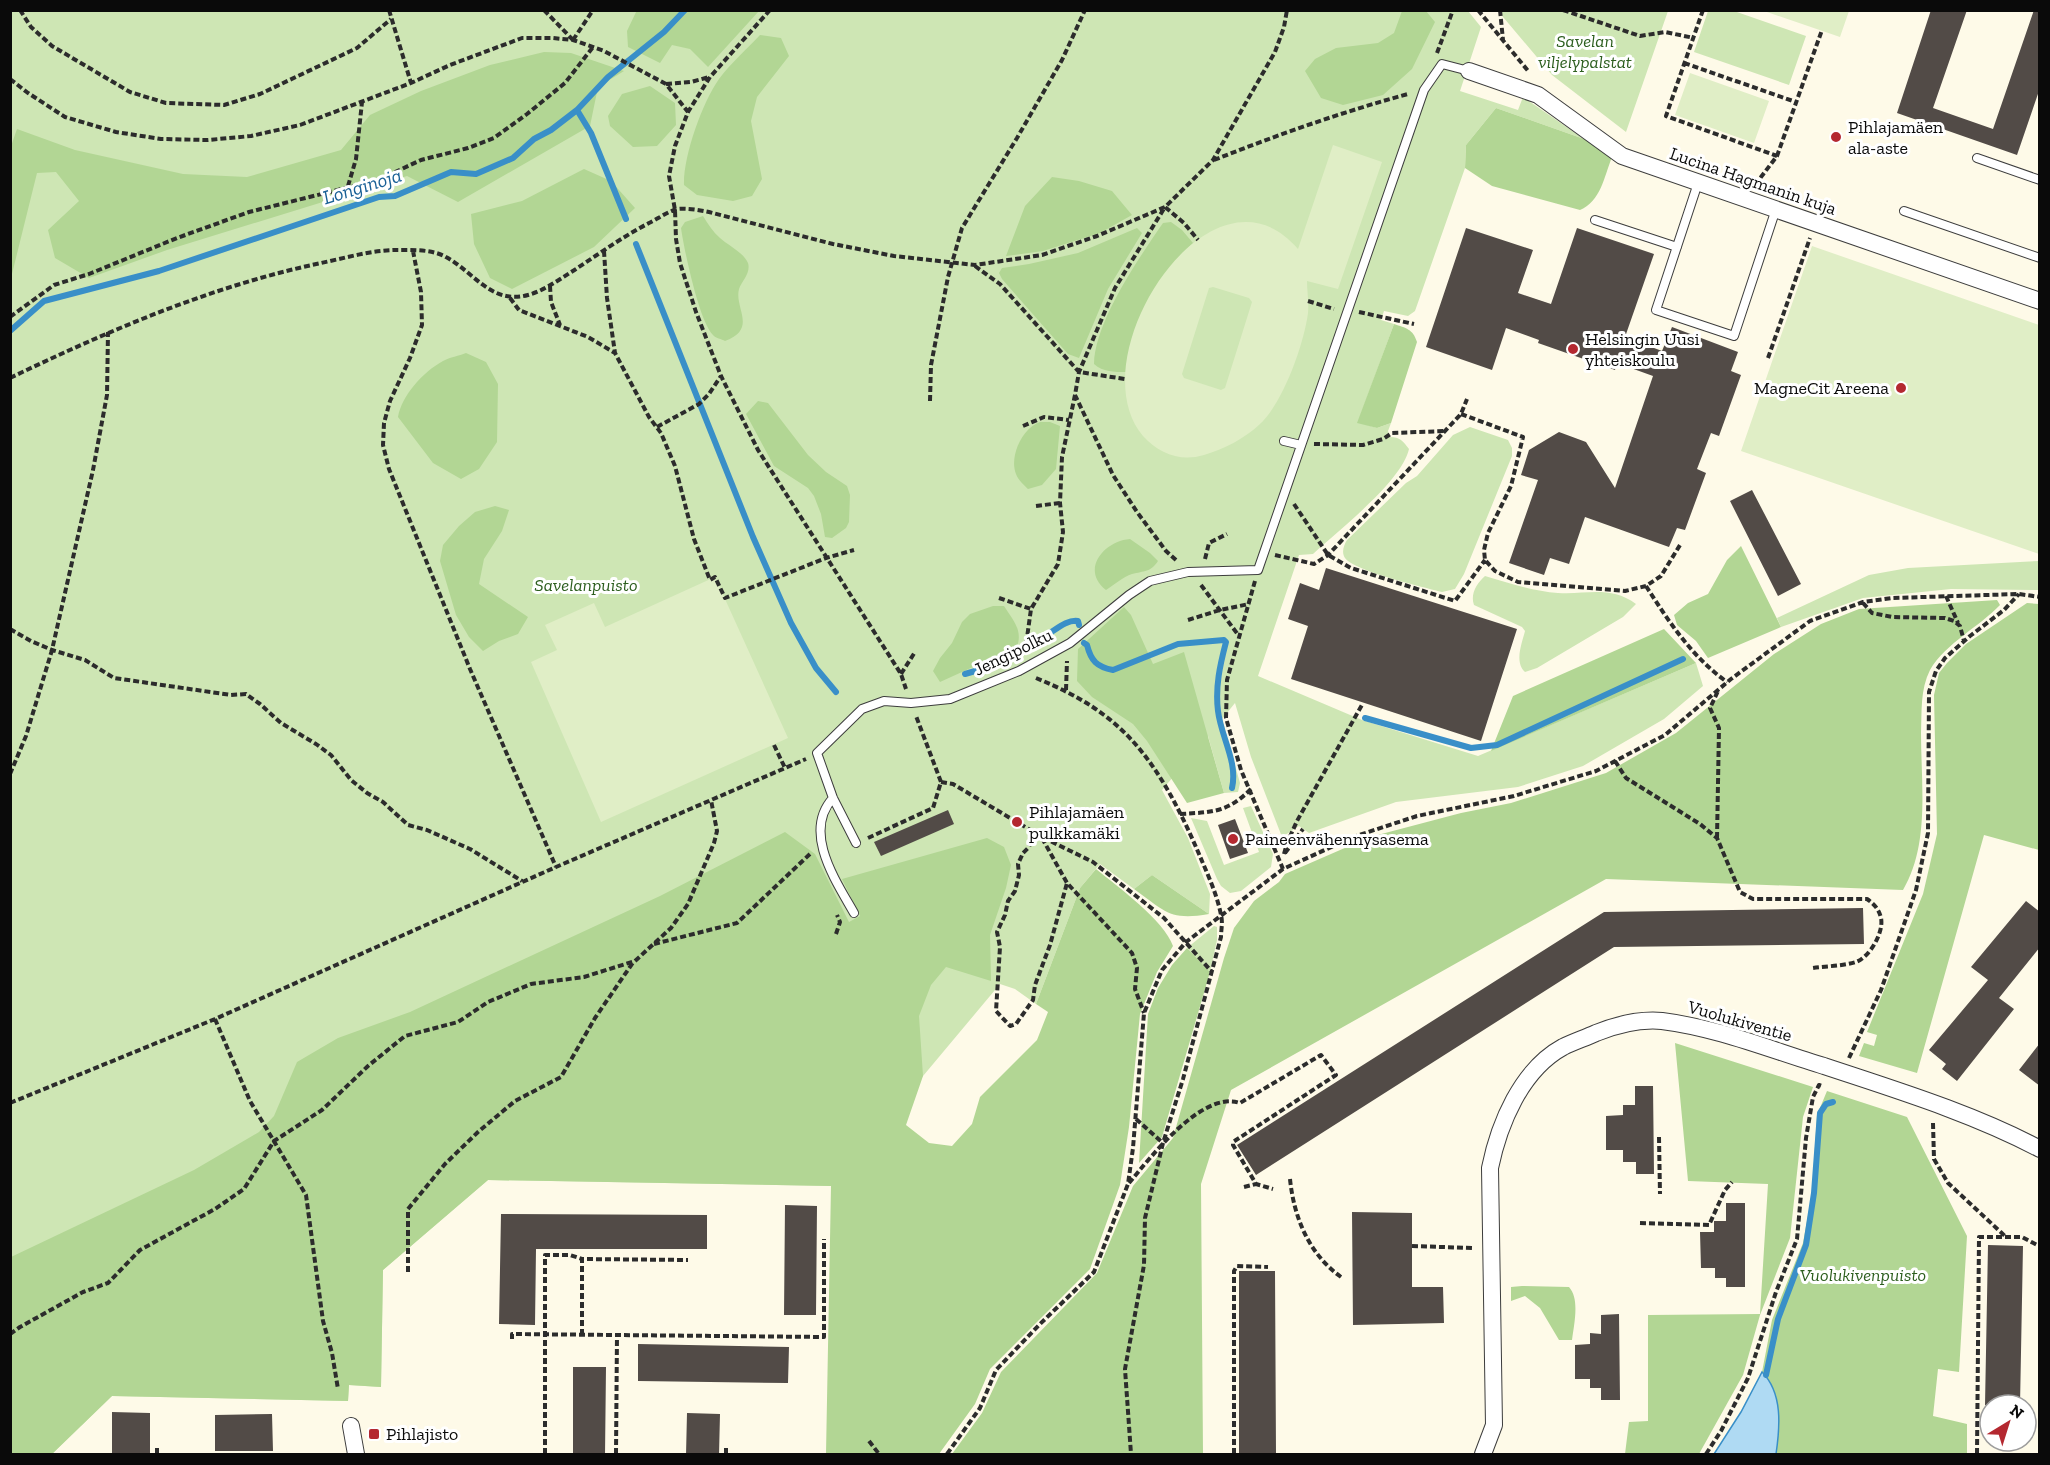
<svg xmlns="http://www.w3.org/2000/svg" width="2050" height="1465" font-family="'Zilla Slab',serif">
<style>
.green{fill:#cee6b4}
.forest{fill:#b2d694}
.pitch{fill:#e0eec6;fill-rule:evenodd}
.water{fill:#afdaf3;stroke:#398fc8;stroke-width:1.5}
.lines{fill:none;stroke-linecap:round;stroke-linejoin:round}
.stream{stroke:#398fc8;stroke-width:6}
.building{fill:#524b47}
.lane-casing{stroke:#3d3d3d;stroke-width:10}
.street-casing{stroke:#3d3d3d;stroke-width:18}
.path{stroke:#2c2c2c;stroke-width:4;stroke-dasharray:6 3;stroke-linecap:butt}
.lane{stroke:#fff;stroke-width:8}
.street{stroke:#fff;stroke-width:16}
.poi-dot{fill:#b42830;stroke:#fff;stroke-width:2}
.labels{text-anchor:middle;stroke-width:6;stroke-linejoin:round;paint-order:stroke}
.park-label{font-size:18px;font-style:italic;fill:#2c5e1e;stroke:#fff}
.poi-label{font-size:18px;fill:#0a0a0a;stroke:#fff;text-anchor:start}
.street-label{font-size:18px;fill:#0a0a0a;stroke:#fff}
.water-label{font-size:20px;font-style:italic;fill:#196096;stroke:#fff}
</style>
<rect width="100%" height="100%" fill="#fefae8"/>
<path class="green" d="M10 11H1468L1481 27 1460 91 1518 110 1523 97 1584 139 1496 108 1466 145 1465 168 1415 311 1408 316 1384 311 1381 320 1394 324 1358 422 1377 428 1391 423 1388 431 1390 437C1400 437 1403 441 1409 449 1402 481 1339 530 1313 554L1299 555 1258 676 1362 720 1478 756 1696 663 1703 686 1664 719 1583 766 1518 787 1396 802 1309 833 1299 826 1282 837 1251 757 1235 703 1222 719 1240 783 1238 792 1224 793 1208 736 1162 790 1188 838 1210 894 1209 914 1152 875 1134 889 1100 864 1080 888 1036 1004 1015 989 1000 984 831 1186 488 1180 383 1270 381 1387 349 1385 348 1401 112 1396 52 1454H11Z
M1498 11H1668L1626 132 1552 75Z
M1708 11H1734L1806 36 1789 85 1694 52Z
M1470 427 1508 440 1512 448V456L1464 574 1455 589 1442 592C1423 587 1354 571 1345 558 1341 552 1344 545 1347 540L1406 483 1417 476 1453 435Z
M2039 561V590L1951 589 1863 598 1781 627 1777 618 1869 575 1908 568Z
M1485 576C1508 583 1533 591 1558 593 1586 595 1610 585 1636 604L1623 617 1537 668 1525 672C1514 662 1522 643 1525 631L1522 627 1474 605C1470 594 1477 583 1485 576Z
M1251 806 1273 854 1271 867 1241 891 1230 893 1221 886 1217 879 1191 818 1207 821 1224 865 1259 852 1243 808Z
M1214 926 1217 927V940L1210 972 1187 948Z"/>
<path class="forest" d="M637 10H759V11L708 67 690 49 672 45 660 63 628 47 627 31Z
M1402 11H1426L1435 22 1412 69 1383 95 1343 105 1321 98 1305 71 1315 59 1336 48 1378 43 1394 33Z
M760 35 781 38 789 56 757 97 751 121 762 179 752 196 733 201 697 195 684 185C683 157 702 103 719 79 731 63 747 49 760 35Z
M544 52 571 53 624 71 598 87 590 126 458 202 407 176 167 250 89 278 55 258 48 230 79 201 56 172 37 173 11 278 10 149 17 129 75 150 183 174 247 177 341 150 370 115 421 91 490 65Z
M650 86 675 103 676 125 657 146 633 147 610 126 608 116 622 94Z
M1496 108 1584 139 1612 157C1604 177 1601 201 1580 210L1492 186 1465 168 1466 145Z
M584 169 611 181 635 208 594 247 512 289 490 278 474 244 471 214 522 201Z
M1052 177 1079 181 1112 191 1132 215 1100 233 1043 251 1006 256 1025 206Z
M703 216C708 224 713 232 720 238 729 246 743 252 748 263 751 273 742 281 739 289 734 308 758 329 725 341 722 339 715 338 713 335 699 321 684 249 681 228L685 222Z
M1171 222 1182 230 1193 243C1160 271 1130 329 1126 372 1114 372 1103 372 1094 364 1095 321 1139 258 1163 223Z
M1137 228 1142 233 1108 289 1079 358 1068 354 1002 279 999 273 1002 268 1029 264 1078 253Z
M1394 324C1406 328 1413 329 1417 342L1391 423 1377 428 1357 423Z
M466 353 486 362 498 384 497 442 479 469 461 479 433 463 398 417C402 395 423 372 443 361 450 357 459 356 466 353Z
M758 401 768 403 808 455 826 472 847 486 850 495 849 522 846 528 832 538 825 537 821 514 814 496 808 488 774 466 746 414Z
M1040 422H1050L1060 426 1056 469 1042 485 1028 489C1024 485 1018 480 1016 474 1009 457 1022 428 1040 422Z
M495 506 509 510 502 531 484 559 479 584 528 617 518 634 499 641 483 651 469 637 456 615 440 561 443 545 459 526 475 512Z
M1130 539 1150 553 1158 561C1151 572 1144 571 1132 574 1123 577 1114 585 1106 590 1080 570 1104 541 1130 539Z
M1741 546 1781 627 1708 658 1696 641 1677 625 1674 615 1688 603 1708 594 1727 560Z
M1997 600 2000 605C1979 627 1946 643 1930 670 1920 690 1922 711 1921 733 1921 785 1930 844 1903 890L1606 879 1231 1090 1201 1184 1203 1454H952L982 1413 1001 1372 1097 1273 1133 1186 1173 1138 1224 958 1234 928 1254 901 1279 882 1285 874 1370 837 1461 813 1511 803 1606 773 1676 733 1774 654 1821 624 1859 609Z
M2027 603 2039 604V850L1984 835 1917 1073 1859 1056 1864 1043 1874 1046 1877 1035 1867 1032 1923 894 1937 834 1934 695 1939 673 1947 663 1966 644Z
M993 606H1004C1013 620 1023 630 1017 647L940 682 933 671 940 658 952 643 962 622 970 614Z
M1124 607 1131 615 1153 664 1184 652 1224 793 1187 803 1147 741 1133 724 1092 697 1077 681 1078 649Z
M1664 629 1696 663 1491 751 1513 696Z
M785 832 815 854 849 922 860 916 842 879 987 838 1004 847 1011 865 1006 888 990 935 991 981 946 967 931 985 919 1016 923 1076 906 1125 929 1143 952 1146 972 1124 980 1097 1037 1040 1048 1012 1036 1004 1080 888 1096 869C1118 887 1164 920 1173 946L1157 972 1140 1014 1129 1127 1120 1185 1090 1269 990 1369 975 1404 939 1454H826L831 1186 488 1180 383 1270 381 1387 349 1385 348 1401 112 1396 52 1454H11V1257L194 1170 259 1132 274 1116 297 1062 338 1038 410 1012 660 896Z
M1152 875 1209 914C1169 921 1165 911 1134 889Z
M1187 948 1210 972 1162 1137 1139 1163 1148 1014 1158 988 1172 965Z
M1675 1043 1813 1087 1803 1117 1790 1238 1760 1315 1743 1375 1699 1454H1625L1629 1422 1648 1421V1315L1760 1314 1768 1184 1688 1181Z
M1827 1091 1907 1117 1967 1236 1959 1372 1938 1369 1933 1416 1967 1424V1454H1776C1780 1429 1782 1391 1762 1372L1772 1320 1803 1243 1812 1193 1817 1115Z
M1522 1286 1569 1287C1580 1299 1574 1324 1572 1340H1559L1540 1308 1525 1296 1511 1301V1287Z"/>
<path class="pitch" d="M1764 11H1849L1840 37Z
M1690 73 1769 101 1754 143 1675 115Z
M1333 145 1382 162 1338 289 1307 281C1307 291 1309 302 1308 313 1304 344 1283 403 1260 424 1244 439 1224 449 1204 455 1181 462 1159 454 1143 436 1076 357 1212 148 1298 249ZM1213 287 1249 298 1252 302 1225 388 1221 390 1184 378 1182 374 1209 288Z
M1812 246 2039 325V554L1741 451Z
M715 577 788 738 601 822 531 662 557 650 545 625 594 603 605 627Z"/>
<path class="water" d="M1762 1372C1783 1393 1780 1427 1776 1454H1714L1741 1412Z"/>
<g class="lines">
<path class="stream" d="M577 110 591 133 626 219
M636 244 753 537 791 623 816 668 836 692
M10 331 44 301 159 271 379 197 395 196 451 172 476 174 513 158 534 139 551 130 577 110 608 77 664 32 685 10
M1037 639C1051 636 1063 619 1078 621L1079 625
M1084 643 1087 645C1091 661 1097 667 1113 670L1178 644 1224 640 1226 642C1220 665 1215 687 1218 711 1221 737 1238 762 1232 788
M965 674 982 669 1012 654
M1365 718 1471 748 1497 745 1683 659
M1766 1375 1778 1319 1806 1245 1814 1193 1820 1113 1826 1104 1833 1102"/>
</g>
<path class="building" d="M1931 10H1967L1933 108 1993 129 2034 10H2040V88L2017 155 1897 113Z
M1466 228 1533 250 1518 293 1551 304 1577 228 1654 254 1625 337 1662 351 1672 327 1738 352 1731 371 1741 375 1719 436 1711 433 1697 469 1706 473 1685 530 1677 528 1669 547 1585 517 1569 564 1550 558 1544 575 1509 563 1538 480 1521 475 1529 450 1559 432 1586 442 1615 488 1653 376 1617 363 1615 370 1538 343 1539 340 1506 328 1492 370 1426 347Z
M1752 490 1801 584 1778 596 1730 501Z
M1326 568 1517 629 1481 741 1291 679 1308 626 1288 619 1300 583 1319 590Z
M948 810 954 824 881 856 874 842Z
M1235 819 1248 853 1230 859 1218 825Z
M2026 901 2040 912V947L1999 998 2014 1009 1957 1081 1942 1069 1946 1064 1929 1050 1988 980 1971 967Z
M1863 908 1864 944 1614 947 1256 1175 1237 1145 1604 912Z
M2040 1043V1086L2019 1070Z
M1635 1086H1653L1654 1174H1636V1162H1623V1150H1606V1116L1623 1115V1105H1635Z
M1726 1203H1745V1287H1726V1278H1715V1268H1701L1700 1232H1714V1221H1726Z
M785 1205 817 1206 816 1315H784Z
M1352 1212 1412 1213V1287H1443L1444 1323 1353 1325Z
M501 1214 707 1215V1249H536L535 1325 499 1324Z
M1988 1245 2023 1246 2020 1405H1985Z
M1239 1271H1275L1276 1455H1239Z
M1619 1314 1620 1400H1601V1388H1590V1379H1575V1345L1590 1344V1333L1601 1334V1315Z
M638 1344 789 1347 788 1383 638 1381Z
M573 1367H606L605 1455H573Z
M112 1412 150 1413V1455H112Z
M687 1413 720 1414 719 1455H686Z
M272 1414 273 1451H215V1415Z"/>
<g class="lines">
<defs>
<path id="lane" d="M1977 158 2040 180
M1698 183 1656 310 1734 336 1776 209
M1904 211 2040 258
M1595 220 1677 247
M1284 441 1301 445
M833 798C802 832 836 881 854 913
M856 843 833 798 817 753 862 709 884 701 911 703 950 699 1019 671 1070 643 1129 595 1150 581 1188 572 1258 570 1424 90 1442 64 1469 71"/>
<path id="street" d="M1469 71 1538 95 1622 156 2040 301
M351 1426 356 1454
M1483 1454 1494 1425 1490 1168C1499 1124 1521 1070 1563 1047 1573 1042 1585 1038 1596 1033 1616 1025 1640 1019 1662 1021 1718 1028 1771 1050 1824 1066 1896 1090 1972 1113 2040 1149"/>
</defs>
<use href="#lane" class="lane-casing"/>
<use href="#street" class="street-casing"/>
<path class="path" d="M20 10 31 27 52 46 130 92 166 103 224 105 260 94 357 48 391 19
M389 10 411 83
M544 10 573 40
M770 10 710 77 688 112 675 146 669 176 675 210 676 239 680 263 696 312 721 376 758 450 901 674 906 689
M1478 10 1529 72
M1500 10 1503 40
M1563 10 1640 36 1665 32 1694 38
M1703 10 1666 116 1777 156
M573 40 593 10
M1437 53 1453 10
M1684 63 1796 102
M10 79 28 93 65 117 116 132 161 139 208 140 251 136 300 125 411 83 450 65 522 38H553L573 40 604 51 666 84 688 112
M666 84 691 82 709 77
M1214 160C1277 135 1342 112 1408 94
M1755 185 1777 156 1822 30
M348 186 356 159 362 102
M413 251 421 292 422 325 410 358 390 401 384 423 383 445 389 469 470 669 556 867
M604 251 607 298 615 353 649 417 661 433 675 466 694 539 710 580 715 577 725 598 826 558 854 550
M975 266 1000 284 1079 372 1125 379
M550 286 551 302 560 325
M510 298 519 310 588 337 615 353
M1308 301 1334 309
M1359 312 1414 324
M10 317 54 285 89 274 177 238 249 212 378 180 421 160 468 148 494 138 527 114 565 83 593 47
M1768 358 1810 238
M10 378C110 330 212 286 321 263 345 258 372 250 397 250 412 250 432 249 446 257 474 272 491 305 528 295 546 290 561 278 576 269 600 253 624 236 649 223 658 219 668 211 678 209 688 208 699 210 709 212L833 244 894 256 975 265 1042 255 1097 236 1165 207 1213 160 1275 52 1284 27 1287 10
M930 401 931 365 948 277 962 228 1017 138 1062 60 1085 10
M1461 414 1523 437 1511 486 1488 533 1484 550 1485 560 1495 571 1518 582 1625 591 1646 586 1661 576 1680 545
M1023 426 1044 417 1069 420
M657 427 699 404 709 394 721 376
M1314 444 1363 445 1383 439 1392 433 1445 431
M1294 504 1328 555 1351 568 1455 601 1485 560
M1036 506 1060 503
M1275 555 1314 564 1328 555 1461 414 1467 399
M1205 559 1209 543 1227 534
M1176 560 1166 551 1137 512 1113 475 1075 395 1079 372 1115 288 1165 207 1184 223 1198 240
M1255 581 1227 680 1226 718 1241 770 1283 869
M1201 585 1239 636
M1646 586C1669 622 1692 657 1727 682
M1946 596 1958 623
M999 598 1031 609
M1863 603 1872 613 1892 617 1945 618 1954 621 1960 626 1964 641
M1188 620 1220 610 1249 604
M10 629 31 641 52 650 85 660 114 678 231 695 246 694 260 704 281 723 316 744 331 755 351 780 367 793 383 802 408 825 427 830 470 849 522 881
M1025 652 1031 609 1058 564 1063 532 1060 503 1062 457 1075 395
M901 674 915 652
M1036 678C1060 688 1083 699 1104 715 1150 749 1177 803 1199 854 1207 873 1217 894 1221 915 1223 922 1221 930 1221 937L1183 1079 1163 1143 1145 1218 1144 1265 1125 1369 1131 1454
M1066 690 1067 661
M774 745 785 768
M1615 761 1626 778 1700 824 1717 838 1740 892 1753 899H1867C1874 904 1879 909 1881 918 1884 932 1870 957 1856 962 1843 966 1827 966 1813 968
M10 774 26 736 52 650 93 470 107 395 108 332
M941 782 953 784 1042 837 1093 862 1164 918 1212 972
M1180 814C1212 812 1227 813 1251 789
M1034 832 1029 847 1023 853 1018 864 1019 875 1015 891 1008 901 1005 915 997 932 1000 947 996 1011 1010 1026 1016 1024 1033 1000 1035 985 1050 945 1067 883
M868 838 933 808 941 782 916 716
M1042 838 1067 883 1132 953 1137 968 1135 989 1144 1013
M1717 838 1719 728 1710 708 1718 691
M1285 853 1303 829
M1284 854 1287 843 1297 821 1363 703
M836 934 840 922 837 915
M654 944 737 923 811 853
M215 1019 250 1101 306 1195 323 1321 332 1353 338 1389
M1849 1058 1881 990 1916 890 1928 833 1929 692 1936 671 1945 658 1970 636 2004 610 2019 594
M10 1103 215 1019 556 867 806 759
M1136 1119 1163 1143
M1933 1123 1934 1159 1948 1183 2006 1237
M1659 1137 1660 1194
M1290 1179C1294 1218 1309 1254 1341 1277
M1129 1183C1151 1157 1202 1090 1240 1103L1321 1055 1336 1075 1233 1142V1145L1256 1184 1273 1189
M1244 1187 1256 1184
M1640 1223 1709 1225 1725 1190 1732 1182
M1412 1246 1472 1248
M408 1272V1209L445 1164 478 1132 515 1101 561 1077 595 1018 634 961
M10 1334 20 1327 83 1292 108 1283 140 1250 215 1209 244 1189 274 1141 322 1110 368 1066 405 1036 458 1022 488 1002 531 984 584 977 635 961 671 928 688 904 714 843 717 831 711 800
M582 1335V1259L688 1260
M512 1339V1334L824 1337V1239
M869 1441 879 1454
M157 1454V1445
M545 1454V1255H570L582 1259
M616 1454 617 1335
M726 1454V1446
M947 1454 980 1408 996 1370 1039 1325 1094 1272 1128 1184 1133 1148 1144 1013 1162 970 1186 942 1283 869 1353 837 1417 816 1514 796 1596 771 1665 735 1731 679 1810 621 1863 602 1892 598 2019 594 2040 597
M1234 1454V1271L1237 1266 1268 1267
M1706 1454 1721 1431 1748 1378 1776 1292 1797 1239 1806 1138 1813 1097 1819 1085 1822 1086
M1977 1454 1979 1237H2022L2039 1246"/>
<use href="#lane" class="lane"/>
<use href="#street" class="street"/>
</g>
<g class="poi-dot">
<circle cx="1836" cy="137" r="6"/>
<circle cx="1573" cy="349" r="6"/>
<circle cx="1901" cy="388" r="6"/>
<circle cx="1017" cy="822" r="6"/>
<circle cx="1233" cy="839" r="6"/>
<rect x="368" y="1428" width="12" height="12" rx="3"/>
</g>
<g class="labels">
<g class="park-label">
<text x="1585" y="47">Savelan<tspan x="1585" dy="21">viljelypalstat</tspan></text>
<text x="586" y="591">Savelanpuisto</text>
<text x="1863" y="1281">Vuolukivenpuisto</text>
</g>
<g class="poi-label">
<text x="1848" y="133">Pihlajamäen<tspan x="1848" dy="21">ala-aste</tspan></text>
<text x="1585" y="345">Helsingin Uusi<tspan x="1585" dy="21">yhteiskoulu</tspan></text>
<text x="1889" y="394" text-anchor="end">MagneCit Areena</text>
<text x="1029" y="818">Pihlajamäen<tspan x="1029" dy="21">pulkkamäki</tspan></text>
<text x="1245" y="845">Paineenvähennysasema</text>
<text x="386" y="1440">Pihlajisto</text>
</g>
<g class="street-label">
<text transform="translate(1753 181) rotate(19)" y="6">Lucina Hagmanin kuja</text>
<text transform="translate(1013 652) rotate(-26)" y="6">Jengipolku</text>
<text transform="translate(1740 1021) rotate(16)" y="6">Vuolukiventie</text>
</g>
<g class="water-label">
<text transform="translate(362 186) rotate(-17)" y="7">Longinoja</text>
</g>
</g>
<rect width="2050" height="1465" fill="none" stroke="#0a0a0a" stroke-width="24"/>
<g transform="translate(2008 1423) rotate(38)"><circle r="28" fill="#ffffff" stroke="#9d9d9d" stroke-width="1.5"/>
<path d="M0-4.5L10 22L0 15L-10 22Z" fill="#b42830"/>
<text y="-9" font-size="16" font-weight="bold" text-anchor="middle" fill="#0a0a0a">N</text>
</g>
</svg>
